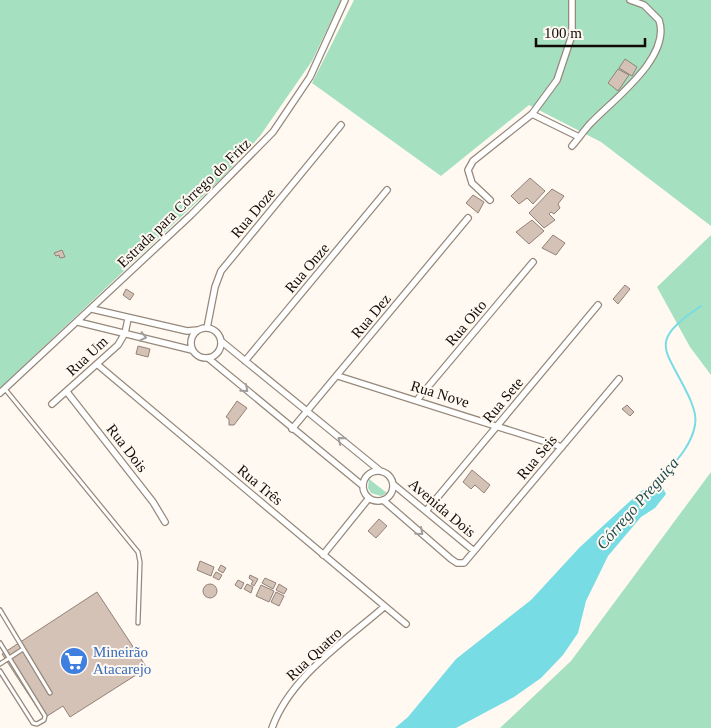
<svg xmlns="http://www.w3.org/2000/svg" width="711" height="728" font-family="Georgia,serif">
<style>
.green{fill:#a5e0c1}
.water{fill:#77dce4}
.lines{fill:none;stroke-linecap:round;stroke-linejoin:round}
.stream{stroke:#77dce4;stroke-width:2}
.building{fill:#d5c2b7;stroke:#928176}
.service-casing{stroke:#96897b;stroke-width:5.5}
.minor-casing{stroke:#96897b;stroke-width:8}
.service{stroke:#fff;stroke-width:3}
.minor{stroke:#fff;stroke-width:5.5}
.oneway{stroke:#a09e9c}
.labels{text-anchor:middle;stroke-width:4;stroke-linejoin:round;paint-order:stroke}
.street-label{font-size:15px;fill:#110c07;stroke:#fff9f2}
.shop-label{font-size:15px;fill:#366cbe;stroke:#fff9f2;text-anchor:start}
.water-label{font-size:16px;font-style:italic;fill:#1f4d51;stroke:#fff9f2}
</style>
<rect width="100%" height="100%" fill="#fff9f2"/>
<path class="green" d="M0 0H341L312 61 260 136 220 180 0 388Z
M354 0H711V226L601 142 529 105 441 176 312 83Z
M711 235V375L690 347 657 287Z
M711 472V728H500L571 661Z
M369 479 387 493 381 496 371 493 368 488Z"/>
<path class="water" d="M654 483 663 488 666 494 655 508 641 517 608 556 586 601 578 633 563 655 541 678 514 697 456 728H395L408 717 456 659 531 600 580 547 640 492Z"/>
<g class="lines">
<path class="stream" d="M655 485C670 467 691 449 695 425 697 416 693 407 690 399 667 348 645 344 701 306"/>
</g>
<path class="building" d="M625 59 637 67 632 76 619 68Z
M618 69 629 75 618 91 608 83Z
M530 178 545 191 533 204 527 198 519 204 511 196Z
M552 189 564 196 558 204 560 208 554 214 551 212 549 214 555 220 544 228 529 213Z
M473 195 484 202 478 213 466 203Z
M532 220 544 231 529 244 516 232Z
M553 235 565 243 556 255 542 248Z
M62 250 65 257 60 258 59 255 56 256 54 253Z
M625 285 630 289 618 304 613 299Z
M126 289 134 294 130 300 123 295Z
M138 346 150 349 148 357 136 354Z
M237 401 247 408 234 425H229V419L226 417Z
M627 405 634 412 630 416 622 409Z
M472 470 490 485 484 493 475 485 471 489 463 482Z
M379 519 387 526 376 538 368 531Z
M200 561 214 567 211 576 197 570Z
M221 565 226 568 223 573 218 570Z
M216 572 222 575 219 580 213 577Z
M250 575 258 579 254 586 251 584 253 581 249 578Z
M265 578 276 583 273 589 262 583Z
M238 580 244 583 241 589 235 585Z
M247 584 253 587 251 593 244 589Z
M279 584 287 589 284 594 276 590Z
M203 591a7 7 0 1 1 14 0a7 7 0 1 1-14 0Z
M261 585 274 591 269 602 256 596Z
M97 592 147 668 70 717 63 706 44 718 2 654Z
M276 592 284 596 279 606 271 602Z"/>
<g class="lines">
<defs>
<path id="service" d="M5 389 138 552 140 562 138 623
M0 610 50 693
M0 643 45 716 44 720 37 724 33 723 0 671
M0 664 23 649"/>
<path id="minor" d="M532 114 579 137
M572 146C578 139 583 132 589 125 611 101 672 58 659 20L644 5 630 0
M490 200 472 183 468 170 473 161 532 114 557 80 572 35V0
M92 309 187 331 198 330
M78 322 192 350
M191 343a15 15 0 1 1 30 0a15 15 0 1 1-30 0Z
M207 328 215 287 221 271 341 125
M221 341 379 470
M208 358 363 486
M245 361 387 190
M98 365 406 624
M338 376 562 447
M67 392 153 502 165 522
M0 393 191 215 273 132 310 77 345 0
M417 400 533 262
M52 404 118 345 125 333 128 319
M292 429 468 218
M363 486a15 15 0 1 1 30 0a15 15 0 1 1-30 0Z
M393 484 474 551
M383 500 451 559 457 563H464L619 379
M426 511 598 305
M323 555 369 498
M272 728C290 677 345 641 384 607"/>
</defs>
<use href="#service" class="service-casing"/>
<use href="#minor" class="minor-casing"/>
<use href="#service" class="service"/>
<use href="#minor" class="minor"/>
</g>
<defs><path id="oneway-chevron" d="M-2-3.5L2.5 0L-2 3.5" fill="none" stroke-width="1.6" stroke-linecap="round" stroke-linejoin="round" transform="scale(1.25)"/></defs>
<g class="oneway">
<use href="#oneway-chevron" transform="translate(143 337) rotate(13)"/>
<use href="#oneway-chevron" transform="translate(245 389) rotate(40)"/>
<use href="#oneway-chevron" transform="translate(341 440) rotate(-141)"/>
<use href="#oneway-chevron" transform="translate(420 532) rotate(41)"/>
</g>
<defs>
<symbol id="supermarket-disc" viewBox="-11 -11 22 22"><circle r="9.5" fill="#3f7fe0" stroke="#fff9f2"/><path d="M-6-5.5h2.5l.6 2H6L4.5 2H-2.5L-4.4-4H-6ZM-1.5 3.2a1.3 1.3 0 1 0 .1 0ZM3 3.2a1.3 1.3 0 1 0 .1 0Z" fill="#fff"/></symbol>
</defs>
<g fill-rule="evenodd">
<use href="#supermarket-disc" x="58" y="645" width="32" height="32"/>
</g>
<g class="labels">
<g class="street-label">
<text transform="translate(184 203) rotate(-44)" y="5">Estrada para Córrego do Fritz</text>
<text transform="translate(253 213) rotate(-50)" y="5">Rua Doze</text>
<text transform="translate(307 268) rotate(-50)" y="5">Rua Onze</text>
<text transform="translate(371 316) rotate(-50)" y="5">Rua Dez</text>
<text transform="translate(466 323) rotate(-50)" y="5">Rua Oito</text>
<text transform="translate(87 356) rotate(-43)" y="5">Rua Um</text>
<text transform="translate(440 394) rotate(17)" y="5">Rua Nove</text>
<text transform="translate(503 400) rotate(-50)" y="5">Rua Sete</text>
<text transform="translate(127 448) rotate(52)" y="5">Rua Dois</text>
<text transform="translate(537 457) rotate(-50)" y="5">Rua Seis</text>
<text transform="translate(260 485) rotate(40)" y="5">Rua Três</text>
<text transform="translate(442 508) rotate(40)" y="5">Avenida Dois</text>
<text transform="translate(314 654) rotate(-43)" y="5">Rua Quatro</text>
</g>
<g class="shop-label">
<text x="93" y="657">Mineirão<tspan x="93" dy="17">Atacarejo</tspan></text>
</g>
<g class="water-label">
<text transform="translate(637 503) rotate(-49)" y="6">Córrego Preguiça</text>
</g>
</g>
<path d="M536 38v8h109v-8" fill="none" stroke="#110c07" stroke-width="2.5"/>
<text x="544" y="38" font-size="15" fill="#110c07" stroke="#fff9f2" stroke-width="4" paint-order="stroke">100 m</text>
</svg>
